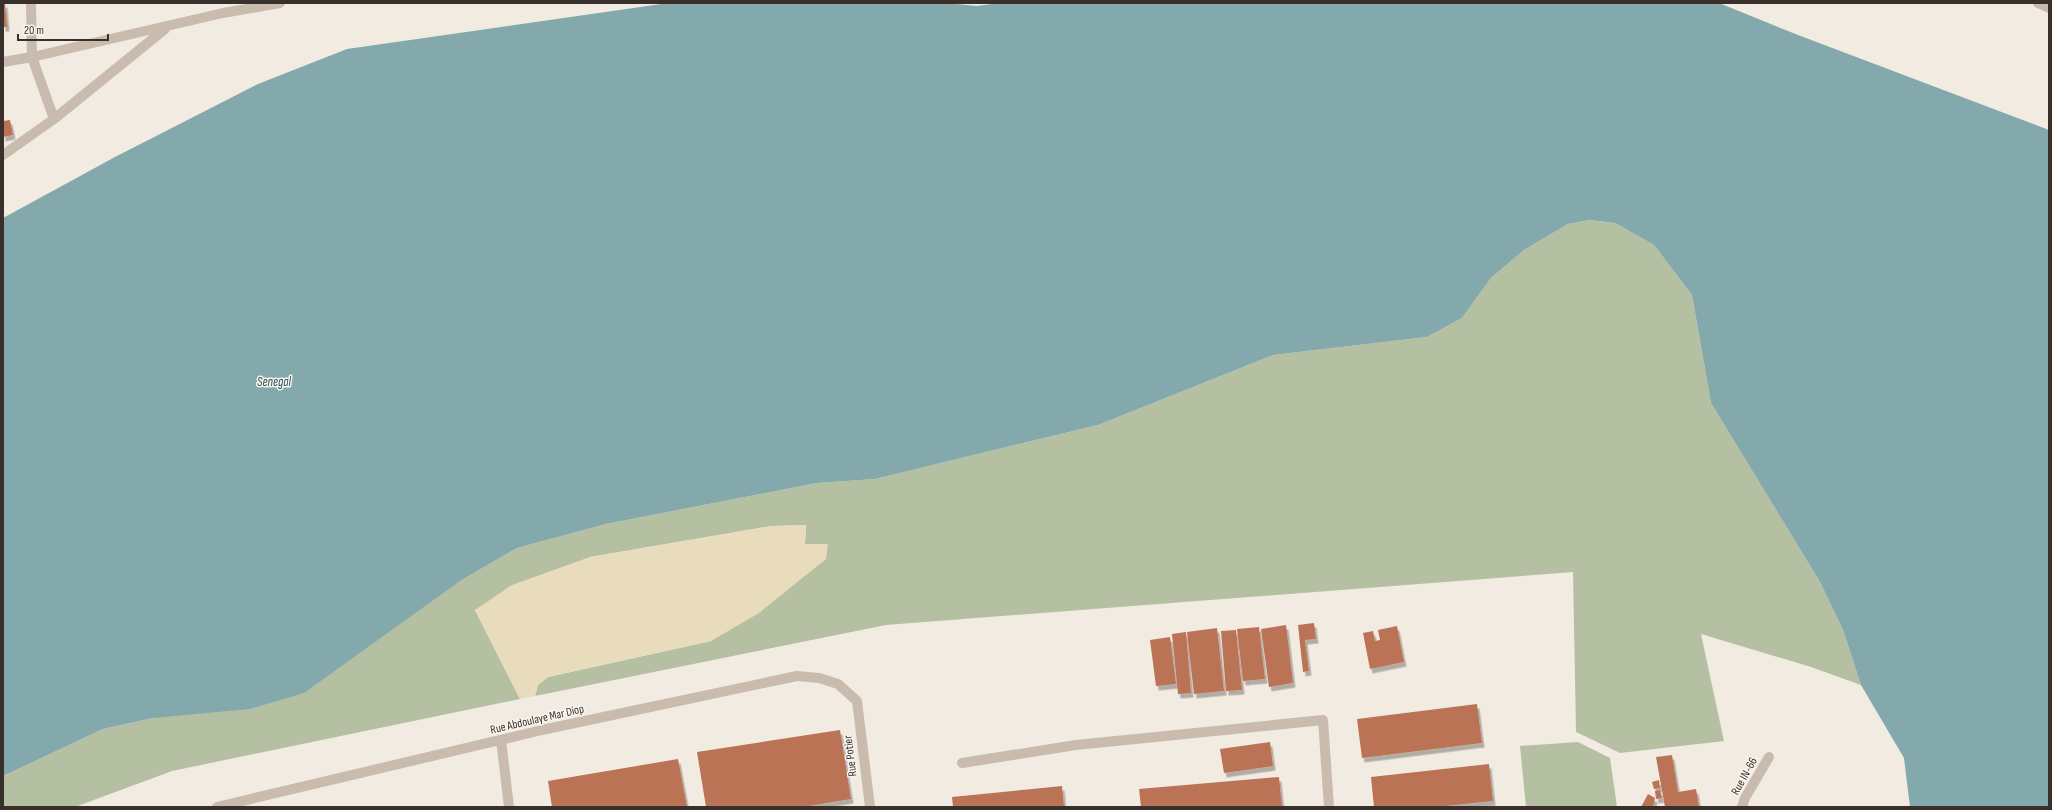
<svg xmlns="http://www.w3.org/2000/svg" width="2052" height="810" font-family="'Sofia Sans Condensed',sans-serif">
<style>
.green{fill:#b5c0a3}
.sand{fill:#e9dcbc}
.water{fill:#83a9ac}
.building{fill:#bb7356;filter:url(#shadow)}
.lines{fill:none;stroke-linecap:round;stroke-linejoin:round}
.minor{stroke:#c9bcae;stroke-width:10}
.labels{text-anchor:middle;stroke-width:3;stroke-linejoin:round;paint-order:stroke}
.street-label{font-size:12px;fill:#39302c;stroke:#f9f5ee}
.water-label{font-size:13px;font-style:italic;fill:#255157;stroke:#f9f5ee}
</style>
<defs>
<filter id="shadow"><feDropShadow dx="2.5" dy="4.5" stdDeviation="0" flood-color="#0004"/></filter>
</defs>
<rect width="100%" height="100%" fill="#f2ebe2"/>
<path class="green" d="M1590 220 1615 223 1654 245 1692 295 1711 403 1820 582 1843 630 1861 685 1811 667 1701 634 1724 741 1620 753 1576 732 1573 572 886 625 535 696 538 685 548 677 711 641 805 544 806 525 772 526 590 557 475 610 520 699 172 771 75 807H3V776L103 729 153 718 460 581 517 548 606 524 817 483 875 479 1098 425 1273 355 1427 337 1462 318 1491 278 1524 250 1568 224Z
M1578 742 1610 758 1617 807H1526L1520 746Z"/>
<path class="sand" d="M806 525 805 544H828L826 559 759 613 711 641 548 677 538 685 535 696 520 699 475 610 512 585 590 557 772 526Z"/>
<path class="water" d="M668 3H945L977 6 1000 3H1719L1798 35 2049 130V807H1910L1904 758 1861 685 1843 630 1820 582 1711 403 1692 295 1654 245 1615 223 1590 220 1568 224 1524 250 1491 278 1462 318 1427 337 1273 355 1098 425 875 479 817 483 606 524 517 548 460 581 304 693 250 709 153 718 103 729 3 776V218L115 157 258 84 347 49Z"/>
<path class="building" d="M3 3H5L7 27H3Z
M10 120 13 135 3 137V121Z
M1314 623 1316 639 1305 640 1309 671 1303 672 1298 625Z
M1286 625 1293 683 1269 687 1261 629Z
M1397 626 1404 662 1370 669 1363 633 1373 631 1375 641 1380 640 1378 630Z
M1259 627 1265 679 1243 681 1237 629Z
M1217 628 1224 691 1194 694 1187 632Z
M1236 630 1242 690 1226 691 1221 631Z
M1186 632 1191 693 1178 694 1172 634Z
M1170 637 1176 684 1156 686 1150 640Z
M1477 704 1482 743 1362 758 1357 719Z
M840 730 851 799 803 807H706L697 752Z
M1270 742 1273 766 1224 773 1220 749Z
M1672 755 1678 792 1696 789 1699 807H1665L1656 757Z
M678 759 687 807H552L548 781Z
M1489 764 1493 801 1436 807H1374L1371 777Z
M1279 777 1282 807H1141L1139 789Z
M1659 780 1660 788 1654 789 1652 782Z
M1062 786 1064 807H953L952 797Z
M1660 790 1662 798 1656 799 1655 791Z
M1648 794 1655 798 1653 807H1641Z"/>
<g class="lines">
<path class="minor" d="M31 3 32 57 54 119
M2038 3 2049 8
M3 62 32 57 223 13 280 3
M3 155 54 119 165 29
M501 740 509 807
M962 763 1076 745 1323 720 1329 807
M217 807 542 730 797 676 819 678 838 684 857 701 870 807
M1742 807 1745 798 1769 757"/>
</g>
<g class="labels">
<g class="street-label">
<text transform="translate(537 719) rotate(-13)" y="4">Rue Abdoulaye Mar Diop</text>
<text transform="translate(850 756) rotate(-97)" y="4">Rue Potier</text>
<text transform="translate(1744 776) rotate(-61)" y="4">Rue IN-66</text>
</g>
<g class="water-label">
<text x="274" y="386">Senegal</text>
</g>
</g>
<rect width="2052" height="810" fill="none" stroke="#39302c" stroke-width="8"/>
<path d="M18 34v6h90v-6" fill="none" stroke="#39302c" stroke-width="2"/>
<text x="24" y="34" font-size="12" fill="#39302c" stroke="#f9f5ee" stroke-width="3" paint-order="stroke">20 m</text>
</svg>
